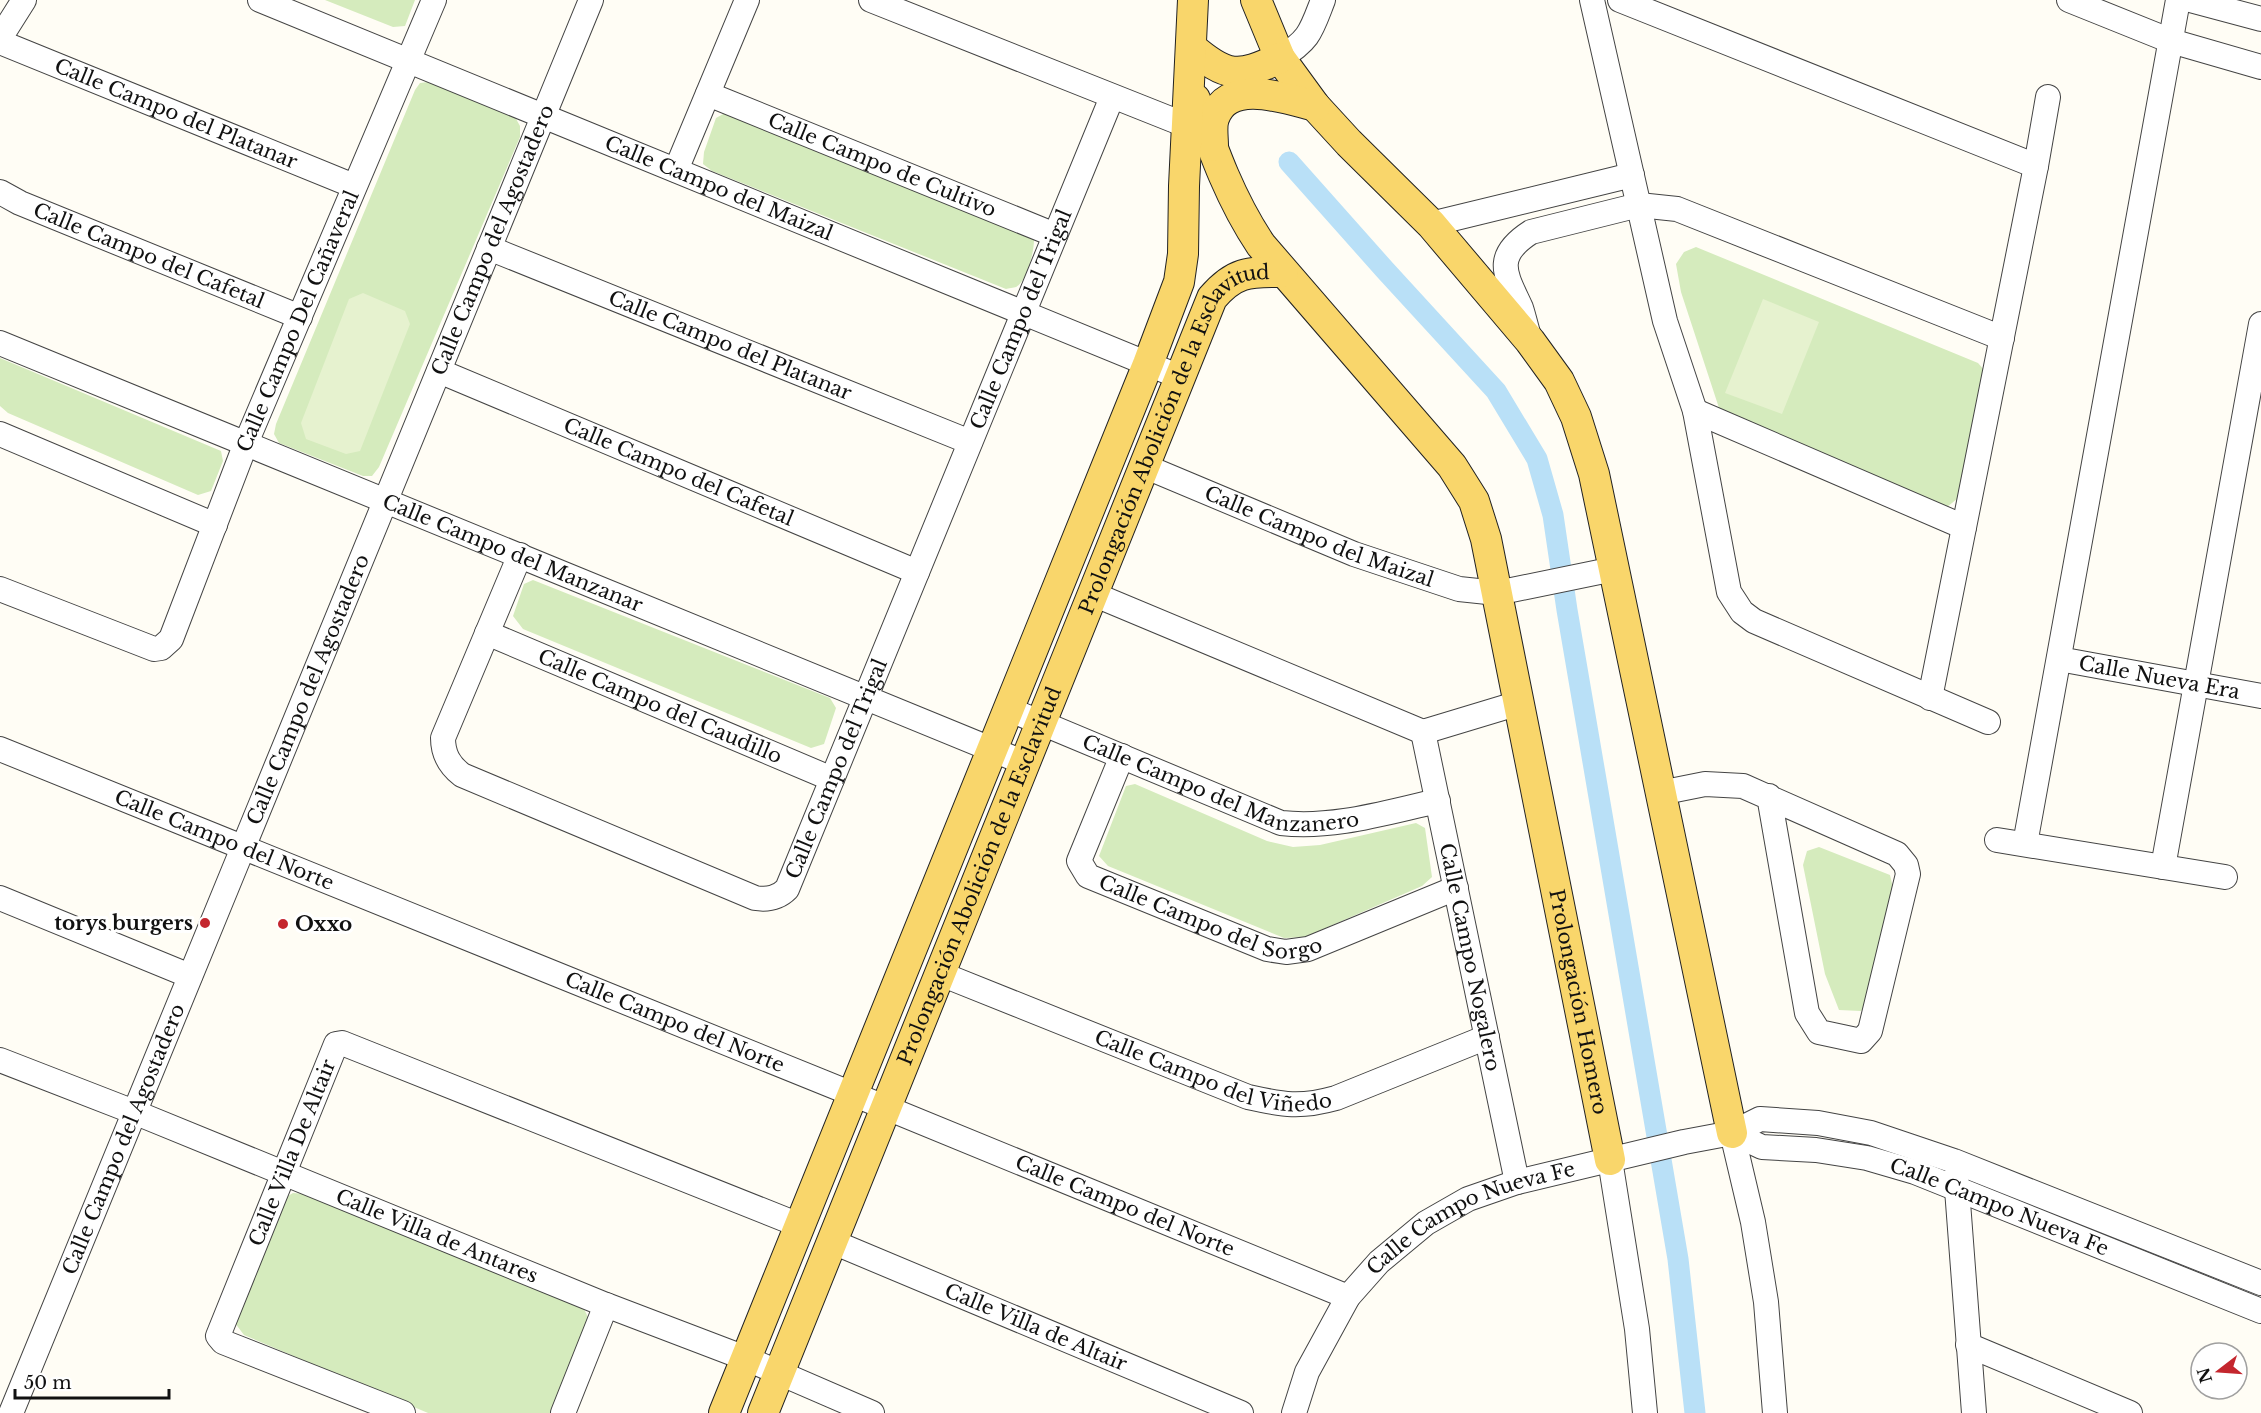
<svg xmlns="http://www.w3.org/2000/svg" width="2261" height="1413" font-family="'Libre Baskerville',serif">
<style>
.grass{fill:#d5ebbd}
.pitch{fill:#e6f2cf}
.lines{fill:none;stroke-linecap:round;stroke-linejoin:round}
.canal{stroke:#b9e0f7;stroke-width:21}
.minor-casing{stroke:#444;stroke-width:26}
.major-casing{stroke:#222;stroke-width:32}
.minor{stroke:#fff;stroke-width:24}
.major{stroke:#f9d66b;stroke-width:30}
.poi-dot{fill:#c4262e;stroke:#fff;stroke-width:2}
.labels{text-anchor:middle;stroke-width:6;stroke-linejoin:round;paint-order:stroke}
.street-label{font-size:20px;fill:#111;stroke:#fff}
.poi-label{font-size:20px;font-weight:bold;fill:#111;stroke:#fff;text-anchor:end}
</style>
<rect width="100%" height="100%" fill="#fffdf5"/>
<path class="grass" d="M325 0H415L405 26 393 27Z
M428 82 515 117 520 126V137L379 467 372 476H363L279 443 274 434 276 424 415 90 420 83Z
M725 113 1021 232 1034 240C1034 252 1027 281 1016 287 1014 288 1008 288 1006 289L712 171 703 164 704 152 716 118Z
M1696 247 1978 363 1986 372 1957 499 1947 507 1719 408 1681 292 1676 264 1684 252Z
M0 358 221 451 223 461 211 491 198 495 8 413 0 406Z
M533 580 830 698 836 708 824 744 811 748 523 629 513 616 524 584Z
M1135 784 1267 841 1293 847 1320 845 1416 823 1425 828 1432 877 1422 886 1305 937 1284 938 1108 866 1099 856 1126 786Z
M1819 847 1890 875 1893 888 1869 1001 1861 1011 1839 1010 1825 974 1803 865 1807 851Z
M293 1193 306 1194 583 1307 588 1317 551 1413H428L244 1335 235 1323 281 1200Z"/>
<path class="pitch" d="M363 293 405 311 410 324 360 451 346 454 306 439 301 423 349 299Z
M1763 299 1819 322 1782 414 1725 393Z"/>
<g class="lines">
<path class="canal" d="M1289 162 1385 270 1496 391 1537 459 1553 515 1567 610 1678 1259 1695 1413"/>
<defs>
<g id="minor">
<path id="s1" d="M260 0 1180 377"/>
<path d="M871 0 1188 126"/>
<path d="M1592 0 1665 321 1695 411 1729 592 1742 612 1754 621 1988 722"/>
<path d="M1620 0 2036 166"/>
<path d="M2069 0 2171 41 2261 67"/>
<path d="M2190 0 2261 19"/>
<path d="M0 38 24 0"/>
<path id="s2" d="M0 42 354 186"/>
<path d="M1280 58C1310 40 1311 31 1323 0"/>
<path id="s3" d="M708 94 1055 235"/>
<path d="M676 170 747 0"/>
<path id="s4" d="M0 192 20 203 300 317"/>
<path d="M1431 224 1632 175"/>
<path id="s5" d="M489 248 970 442"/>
<path d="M1529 336C1526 327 1524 317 1521 308 1506 275 1492 257 1531 232L1639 205 1677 209 2002 338"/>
<path id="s6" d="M0 343 1025 763"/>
<path id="s7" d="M439 371 917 572"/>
<path d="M1695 411 1964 527"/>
<path d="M0 434 215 525"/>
<path id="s8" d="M1144 466 1354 554 1459 589 1497 593 1614 569"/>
<path id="s9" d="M520 555 443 738C443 754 449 765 462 775L755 898C768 900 778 898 787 889L1112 97"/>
<path id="s10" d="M0 589 154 649 161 648 171 639 246 443 434 0"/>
<path d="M1093 594 1423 732 1519 703"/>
<path id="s11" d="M487 633 832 779"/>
<path id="s12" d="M2059 659 2261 696"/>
<path d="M1930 698 2036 166 2048 97"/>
<path id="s13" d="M1008 709 1281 823C1334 829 1387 812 1438 801"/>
<path id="s14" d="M1423 732 1517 1182"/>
<path id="s15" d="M0 749 887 1108 1348 1297"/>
<path id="s16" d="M1122 756 1079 861 1088 876 1267 949 1286 952 1308 949 1456 888"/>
<path d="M1660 793 1705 784 1743 786 1897 854 1906 865 1908 874 1870 1031 1861 1041 1819 1032 1807 1013 1769 796"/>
<path d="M1997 840 2225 877"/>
<path d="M2025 844 2178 0"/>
<path d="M2163 867 2261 324"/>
<path d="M0 898 190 976"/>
<path id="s17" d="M941 974 1248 1097C1284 1105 1300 1108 1336 1098L1487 1037"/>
<path id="s18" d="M0 1060 134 1112 606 1305 745 1358 872 1413"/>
<path id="s19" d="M1732 1133 1762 1147 1816 1150 1867 1158 1915 1172 2261 1311"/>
<path d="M1732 1133 1753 1222 1766 1302 1775 1413"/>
<path d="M1610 1160 1637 1329 1645 1413"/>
<path d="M1956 1176 1974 1413"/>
<path id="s20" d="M833 1242 1241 1413"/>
<path d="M1968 1345 2130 1413"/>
<path id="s21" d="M11 1413 591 0"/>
<path id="s22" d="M403 1413 223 1342 218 1336 336 1044 342 1043 799 1225"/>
<path d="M563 1413 606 1305"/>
<path id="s23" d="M1294 1413 1307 1372 1348 1297 1379 1262 1426 1223 1468 1199 1517 1182 1684 1142 1732 1133 1760 1119 1818 1123 1871 1133 1954 1161 2261 1283"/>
</g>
<g id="major">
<path d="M1256 0 1280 58 1315 106 1349 143 1431 224 1530 341 1559 381 1576 417 1594 474 1732 1133"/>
<path d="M1191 47C1227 78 1238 78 1280 58"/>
<path id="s24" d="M1195 99C1213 150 1230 199 1261 245L1452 466 1474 501 1486 539 1610 1160"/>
<path d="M1213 146C1213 137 1211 126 1214 118 1228 77 1287 99 1315 106"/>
<path d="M724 1413 1148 364 1179 282 1183 254 1184 186 1193 0"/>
<path id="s25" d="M763 1413 1212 298C1235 271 1249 272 1283 272"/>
</g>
</defs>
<use href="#minor" class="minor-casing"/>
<use href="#major" class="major-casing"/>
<use href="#minor" class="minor"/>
<use href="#major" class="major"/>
</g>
<g class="poi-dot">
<circle cx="205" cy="923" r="6"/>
<circle cx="283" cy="924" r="6"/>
</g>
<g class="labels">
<g class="street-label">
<text dy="7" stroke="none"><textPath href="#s2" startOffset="190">Calle Campo del Platanar</textPath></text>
<text dy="7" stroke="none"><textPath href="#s3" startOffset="188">Calle Campo de Cultivo</textPath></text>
<text dy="7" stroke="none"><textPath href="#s1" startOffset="496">Calle Campo del Maizal</textPath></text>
<text dy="7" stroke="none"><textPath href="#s21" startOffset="1268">Calle Campo del Agostadero</textPath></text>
<text dy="7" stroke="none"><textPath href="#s4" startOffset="162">Calle Campo del Cafetal</textPath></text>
<text dy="7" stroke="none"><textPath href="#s9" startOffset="1210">Calle Campo del Trigal</textPath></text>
<text dy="7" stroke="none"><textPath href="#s10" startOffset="528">Calle Campo Del Cañaveral</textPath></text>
<text dy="7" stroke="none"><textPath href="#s5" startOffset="260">Calle Campo del Platanar</textPath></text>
<text dy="7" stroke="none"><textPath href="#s25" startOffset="1065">Prolongación Abolición de la Esclavitud</textPath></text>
<text dy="7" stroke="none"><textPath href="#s7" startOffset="260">Calle Campo del Cafetal</textPath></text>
<text dy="7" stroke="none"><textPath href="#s8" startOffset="189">Calle Campo del Maizal</textPath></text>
<text dy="7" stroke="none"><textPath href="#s6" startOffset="554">Calle Campo del Manzanar</textPath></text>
<text dy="7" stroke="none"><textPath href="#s12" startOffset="102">Calle Nueva Era</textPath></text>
<text dy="7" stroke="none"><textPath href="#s21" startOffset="782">Calle Campo del Agostadero</textPath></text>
<text dy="7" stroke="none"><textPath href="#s11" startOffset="188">Calle Campo del Caudillo</textPath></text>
<text dy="7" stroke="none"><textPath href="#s9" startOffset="724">Calle Campo del Trigal</textPath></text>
<text dy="7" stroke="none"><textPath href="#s13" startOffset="228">Calle Campo del Manzanero</textPath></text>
<text dy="7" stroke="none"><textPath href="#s15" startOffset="242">Calle Campo del Norte</textPath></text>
<text dy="7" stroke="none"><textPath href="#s25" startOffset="579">Prolongación Abolición de la Esclavitud</textPath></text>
<text dy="7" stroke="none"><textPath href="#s16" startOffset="262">Calle Campo del Sorgo</textPath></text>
<text dy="7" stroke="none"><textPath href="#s14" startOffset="230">Calle Campo Nogalero</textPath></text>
<text dy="7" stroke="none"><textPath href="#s24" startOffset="1006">Prolongación Homero</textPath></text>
<text dy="7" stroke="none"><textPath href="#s15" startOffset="728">Calle Campo del Norte</textPath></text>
<text dy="7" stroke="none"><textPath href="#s17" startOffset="291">Calle Campo del Viñedo</textPath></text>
<text dy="7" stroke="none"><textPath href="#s21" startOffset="296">Calle Campo del Agostadero</textPath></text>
<text dy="7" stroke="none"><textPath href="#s22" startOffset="399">Calle Villa De Altair</textPath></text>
<text dy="7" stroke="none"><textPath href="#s15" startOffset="1214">Calle Campo del Norte</textPath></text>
<text dy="7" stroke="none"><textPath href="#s19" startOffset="280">Calle Campo Nueva Fe</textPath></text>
<text dy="7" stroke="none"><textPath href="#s23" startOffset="279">Calle Campo Nueva Fe</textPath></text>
<text dy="7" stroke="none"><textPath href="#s18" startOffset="471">Calle Villa de Antares</textPath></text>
<text dy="7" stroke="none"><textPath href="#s20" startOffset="220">Calle Villa de Altair</textPath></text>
</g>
<g class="poi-label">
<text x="193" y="930">torys burgers</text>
<text x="295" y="931" text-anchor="start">Oxxo</text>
</g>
</g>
<g transform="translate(2219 1371) rotate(253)"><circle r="28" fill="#ffffff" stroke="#a0a0a0" stroke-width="1.5"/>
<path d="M0-4.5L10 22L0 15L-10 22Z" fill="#c4262e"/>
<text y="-9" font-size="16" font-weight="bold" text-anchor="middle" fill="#111111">N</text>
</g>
<path d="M15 1389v9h154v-9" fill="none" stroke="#111111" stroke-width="3"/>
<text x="24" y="1389" font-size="18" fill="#111111" stroke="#ffffff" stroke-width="4.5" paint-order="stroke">50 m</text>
</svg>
